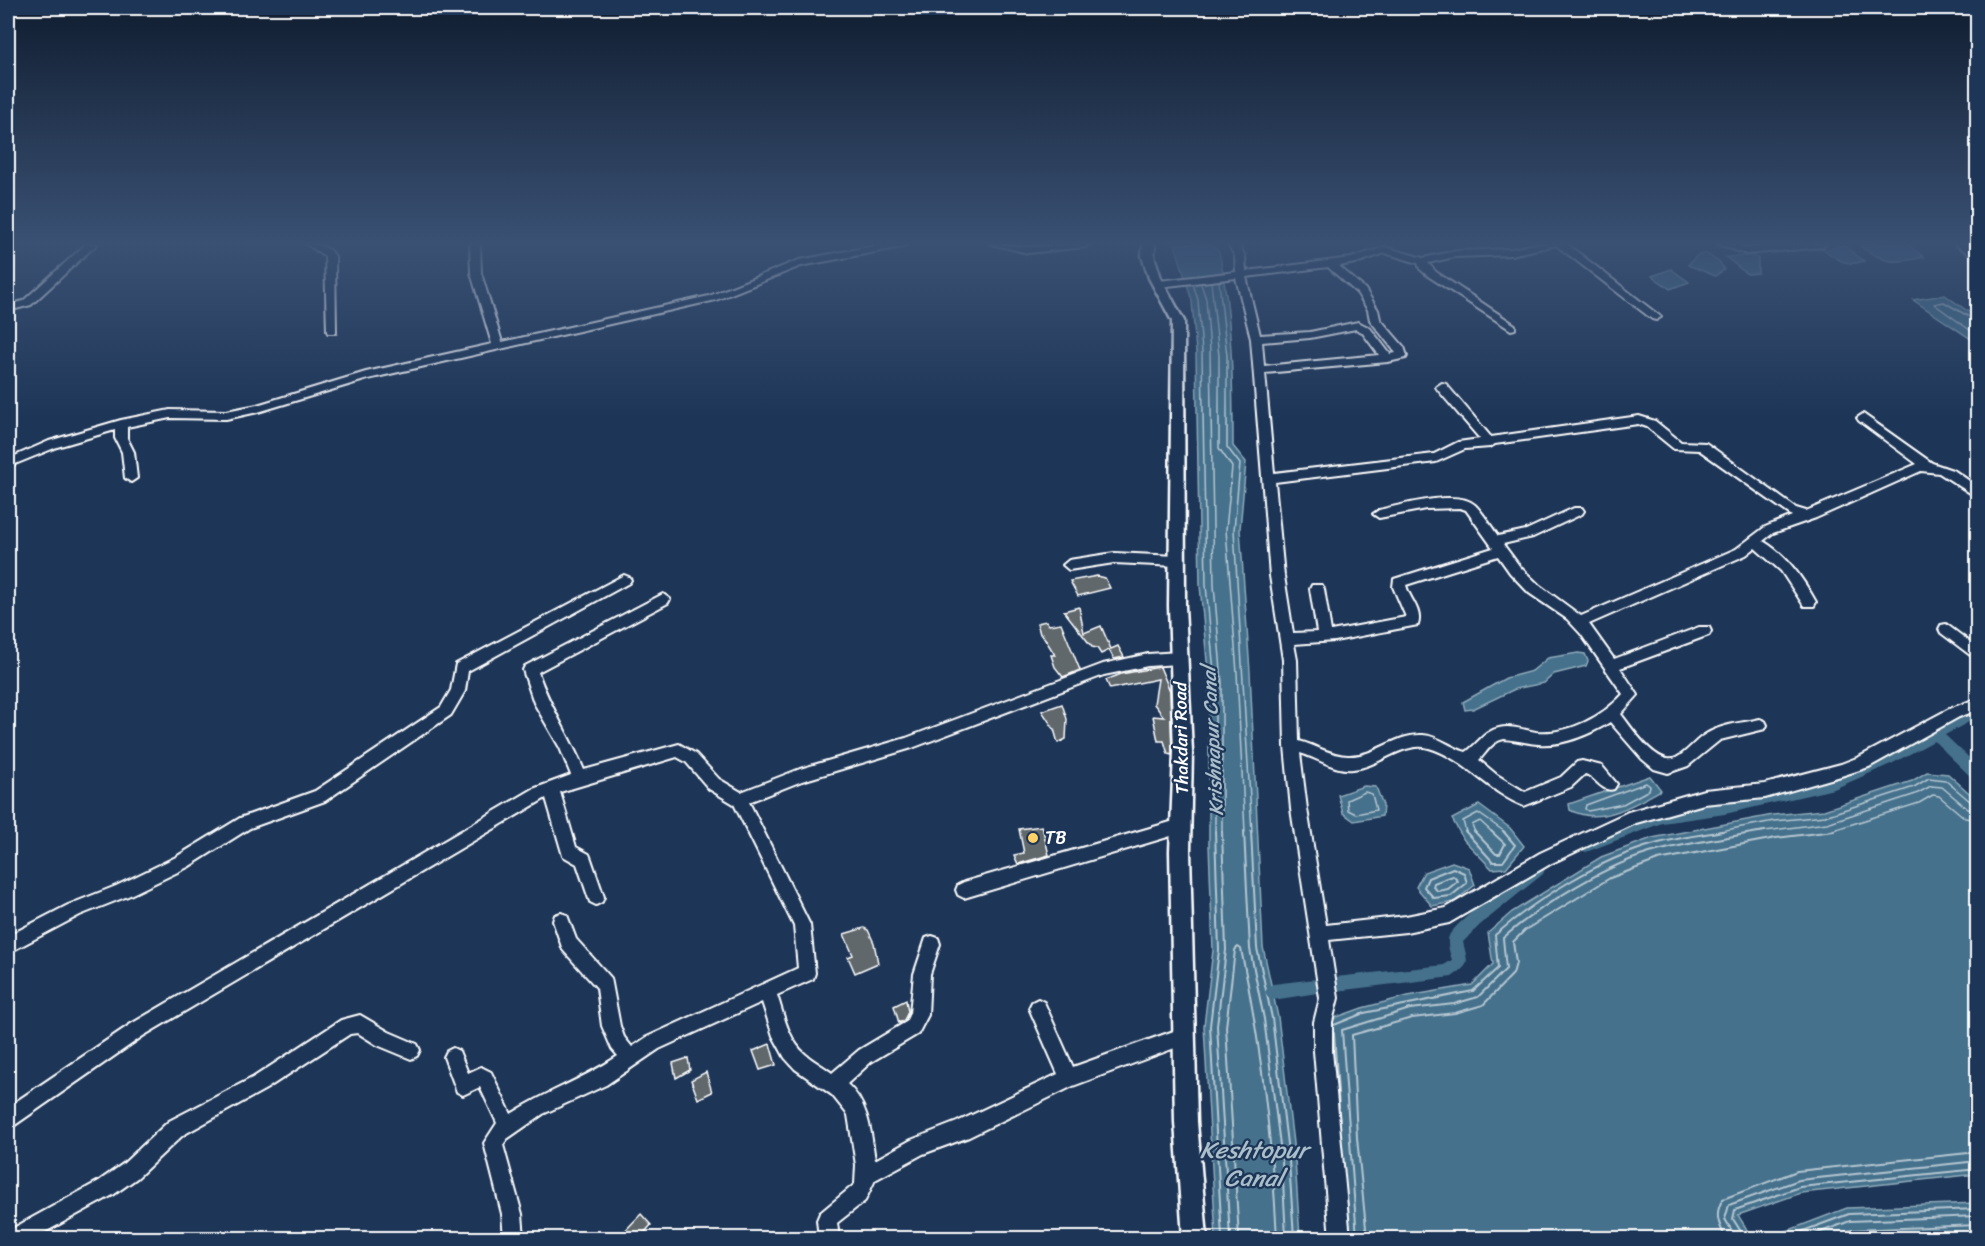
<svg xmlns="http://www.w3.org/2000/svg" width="1985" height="1246" font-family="Sriracha,sans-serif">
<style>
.water{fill:#45718c;stroke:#8faaba;stroke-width:1.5}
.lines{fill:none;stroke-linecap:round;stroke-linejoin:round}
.shore-far1{stroke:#b5c6d1;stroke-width:1.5}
.shore{stroke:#b5c6d1;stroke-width:2}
.canal{fill:#45718c;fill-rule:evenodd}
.building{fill:#60676c;stroke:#fff;stroke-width:1.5}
.minor-casing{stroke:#fff;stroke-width:4}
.tertiary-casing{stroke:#fff;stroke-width:5}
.minor{fill:#1d3557;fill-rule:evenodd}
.tertiary{fill:#1d3557;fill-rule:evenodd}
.poi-dot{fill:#ffd166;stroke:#1d3557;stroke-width:2}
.labels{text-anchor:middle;stroke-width:4.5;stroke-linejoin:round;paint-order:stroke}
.street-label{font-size:18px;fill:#fff;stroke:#1d3557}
.poi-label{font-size:18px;fill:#fff;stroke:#1d3557;text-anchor:start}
.water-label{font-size:20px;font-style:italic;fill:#abbfcb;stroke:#1d3557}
.near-water-label{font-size:24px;font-style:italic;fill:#abbfcb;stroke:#1d3557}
</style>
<rect width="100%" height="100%" fill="#1d3557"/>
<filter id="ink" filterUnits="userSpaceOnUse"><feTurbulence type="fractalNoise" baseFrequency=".0167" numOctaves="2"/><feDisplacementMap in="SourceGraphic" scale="12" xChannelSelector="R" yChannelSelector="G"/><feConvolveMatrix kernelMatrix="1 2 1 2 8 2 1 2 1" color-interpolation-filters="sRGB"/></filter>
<g filter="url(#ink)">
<path class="water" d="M1175 244H1209L1219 251C1232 316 1233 380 1233 446L1246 462 1240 529 1250 672 1263 947 1278 1017 1295 1160 1300 1238H1216L1204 1026 1213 950 1209 845V683L1200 585 1196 352 1192 301Z
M1863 244H1907L1924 257C1893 264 1888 264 1861 247Z
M1843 245 1864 261C1846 267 1839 260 1824 250Z
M1706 253 1721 264 1724 270 1715 276 1688 265 1696 256Z
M1751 255 1758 258V273L1747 274 1726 257Z
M1671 269 1689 282 1670 289 1652 276Z
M1945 295 1977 318V343L1913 300Z
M1578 653 1585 654 1588 661 1586 666 1554 674 1544 683 1515 689 1473 709 1465 710 1463 702 1506 678 1532 671 1548 658Z
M1927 772 1948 774 1977 800V1174L1801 1193 1738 1215 1752 1238H1344L1326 1021 1362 1008 1408 996 1472 985 1493 964 1488 933 1512 912 1601 857 1652 838 1773 815 1824 810 1912 781Z
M1650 776 1661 790C1634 805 1600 826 1570 810L1569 804Z
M1364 786 1376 787 1383 805 1382 816 1354 821 1343 813 1338 795Z
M1479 805 1510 828 1524 846 1506 868 1492 869 1464 840 1452 819Z
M1452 862 1469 868 1475 885 1454 902 1432 906 1416 887 1424 872Z
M1977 1203V1238H1778L1776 1235 1847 1208Z"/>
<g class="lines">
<path class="shore-far1" d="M1211 282 1219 356V448L1232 467 1226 530 1237 673 1245 832
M1219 282 1227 356V447L1240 464 1234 530 1252 832
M1193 284 1198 300 1202 352 1206 585 1215 683V832
M1201 284 1206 299 1210 351 1214 585 1222 683V832
M1978 322 1944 302 1934 304 1978 336
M1646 783 1650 786 1649 790 1623 804 1588 811 1585 809 1586 805Z
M1365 792 1372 794 1376 810 1356 814 1348 810 1347 800Z
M1466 832 1463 821 1478 813 1505 832
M1475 832 1472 825 1480 821 1492 832
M1715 832 1774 821 1825 816 1914 787 1929 778 1945 780 1971 802 1978 804
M1757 832 1827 823 1916 794 1931 786 1942 787 1968 809 1978 811
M1827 832 1919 803 1933 795 1939 796 1965 818 1978 820"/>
<path class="shore" d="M1215 831 1219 950 1210 1026 1222 1238
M1222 831 1226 950 1217 1026 1230 1238
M1244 831 1250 949 1264 1019 1282 1161 1286 1238
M1251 831 1257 948 1272 1018 1289 1161 1294 1238
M1465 831 1493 862H1503L1515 845 1503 831
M1474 831 1496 854H1500L1505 844 1491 831
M1453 868 1464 873 1467 883 1451 896 1434 898 1424 887 1428 878Z
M1453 876 1458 881 1448 889 1438 891 1433 887 1434 883Z
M1334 1025 1364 1013 1473 991 1498 968 1495 935C1538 898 1600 859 1655 844 1677 838 1700 835 1723 831
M1334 1033 1339 1107
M1239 1238 1226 1027 1235 950 1238 947 1241 949C1261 1044 1272 1141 1277 1238
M1357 1238 1342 1030 1410 1009 1454 1004 1478 997 1506 969 1503 938C1541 905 1608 863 1657 851 1692 842 1729 837 1765 831
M1367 1238 1357 1138 1352 1035 1412 1018 1455 1013 1483 1005 1513 974 1516 963 1513 942 1525 930 1610 878 1658 860 1776 838 1834 831
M1726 1238C1718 1224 1714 1213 1723 1199L1797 1171 1978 1152
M1736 1238 1725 1219 1729 1205 1799 1180 1978 1161
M1745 1238 1733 1219 1735 1210 1800 1187 1978 1169
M1784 1238 1849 1214 1978 1209
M1805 1238 1850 1221 1978 1216
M1830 1238 1852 1230 1978 1225"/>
<path class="canal" d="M1978 706V717L1945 735 1978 766V781L1973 779 1934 741 1893 763 1834 789 1725 814 1662 823 1586 852 1581 850 1579 846 1581 842 1662 811 1725 802 1832 778 1883 755 1929 729Z
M1538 863 1543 864 1545 869 1543 874 1480 925 1463 942C1468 963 1471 964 1452 977L1336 991 1330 988 1324 992 1273 1000 1268 997 1265 992 1268 987 1273 984 1324 978 1330 981 1336 977 1444 965 1452 960C1450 953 1446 943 1449 936 1458 919 1515 879 1533 864Z"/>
</g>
<path class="building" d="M1097 576 1105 578 1110 588 1078 596 1070 581Z
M1079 607 1084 633 1101 626 1111 649 1118 646 1124 657 1114 659 1109 650 1101 654 1097 648 1092 647 1064 611Z
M1046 621 1049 625 1061 623 1080 670 1063 677 1055 667 1051 655H1055L1042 634H1040L1037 623Z
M1160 667 1170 691 1172 755 1168 754 1164 741H1158L1153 716 1164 717 1154 704 1158 679 1110 689 1106 680 1121 674Z
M1062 704 1067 719 1066 739 1058 743 1054 729 1042 711Z
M1042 826 1049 855 1018 864 1014 855 1024 853 1019 829Z
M864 928 868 930 874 943 878 963 855 973 848 957 853 955 844 934Z
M906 1000 908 1012 904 1020 899 1023 894 1006Z
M770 1044 776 1065 760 1070 753 1051Z
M688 1058 690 1070 676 1078 673 1063Z
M706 1072 712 1092 698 1099 691 1080Z
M641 1214 651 1225 639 1239H627L622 1234Z"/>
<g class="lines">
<defs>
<path id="minor" d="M86 244H97L31 305 8 311V305L23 301Z
M306 244C318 244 327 246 335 256L336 333H328L327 331 325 256Z
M470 244H480L481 273 502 342 709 296 799 260 885 244H907L902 247 801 266 716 300 368 379 258 412 226 419 170 418 127 427V438L134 452 137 478 131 482 125 478 122 452 115 438V430L57 447 8 467V459L49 441 121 420 170 410 226 411 257 405 366 372 492 344 471 273Z
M991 244 1028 247 1090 244 1085 247 1028 253Z
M1228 244H1238L1245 256 1246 271 1351 258 1385 247 1423 258 1455 251 1511 249 1536 244H1567L1661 317 1656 320 1652 319 1556 245 1511 255 1455 257 1428 263 1436 272 1515 325V329L1511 330 1428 276 1420 269 1418 263 1385 253 1356 263 1339 266 1365 289 1378 310 1380 319 1404 347 1407 356 1406 358 1388 362 1265 373 1274 473 1434 454 1458 442 1480 439 1438 390 1436 387 1442 383 1446 384 1491 437 1639 416 1655 421 1681 442 1706 443 1796 508 1806 511 1917 464 1859 421 1857 418 1863 414 1932 463 1955 471 1978 487V498L1939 473 1921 471 1816 518 1773 533 1763 541C1787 555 1803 579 1816 602L1814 606H1804L1781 571 1755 548 1746 555 1589 624 1614 659 1699 627H1709L1711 631 1709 635 1620 668 1638 695 1621 714C1631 727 1657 767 1676 758 1688 752 1695 740 1706 734 1722 724 1742 723 1760 719L1765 721 1767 725 1765 729 1720 740 1688 766 1668 773 1654 769 1642 759 1610 722C1589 735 1563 746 1538 744 1526 743 1516 740 1504 739 1492 741 1487 752 1479 760L1497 775 1525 792 1561 777 1577 762 1582 761 1602 766 1617 784 1614 789C1602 793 1596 777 1585 774L1571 787 1524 806C1489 793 1464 758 1429 748 1403 741 1379 767 1353 769 1334 771 1318 758 1300 753L1307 809 1326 925 1406 916 1446 908 1540 853 1628 812 1704 790 1765 784 1841 764 1859 757 1949 709 1978 698V710L1959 717 1869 767 1841 776 1765 798 1704 804 1636 823 1552 863 1449 923 1406 932 1329 940 1338 998 1332 1022V1051L1350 1238H1330L1314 1051V1022L1320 998 1291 809 1285 746 1283 660 1270 576 1251 339 1236 278 1159 287 1154 284 1159 281 1236 272 1235 256ZM1328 267 1357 293 1368 310 1370 320 1396 353 1390 354 1370 328 1358 322 1310 332 1260 335 1246 277ZM1356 329 1362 332 1379 355 1264 366 1262 342 1310 338ZM1638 424 1647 427 1674 449 1699 450 1792 516 1765 527 1736 549 1581 616 1539 585 1520 567 1503 544 1533 537 1582 514 1584 511 1582 508H1574L1526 530 1498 536C1491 526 1484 514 1475 505 1458 489 1401 505 1379 510L1373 514 1379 518 1426 509 1460 508 1466 510 1493 548 1394 579 1393 587 1406 617 1331 631 1324 589 1322 585H1312L1310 589 1317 632 1293 633 1284 576 1275 482 1436 462 1465 449 1490 447 1495 444ZM1498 556 1510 573 1529 593 1567 619 1581 634 1623 694C1602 717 1568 735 1536 732 1524 730 1511 725 1499 728 1484 731 1478 744 1466 752 1451 748 1439 736 1423 735 1396 733 1375 757 1348 756 1331 756 1315 745 1299 741L1297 660 1294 644 1335 641 1418 625C1423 610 1409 599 1406 585Z
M1718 244H1734L1746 248 1788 244H1827L1822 247 1746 254Z
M1955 244H1967L1978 252V260Z
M1114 553 1177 556 1183 561 1177 566 1114 563 1069 570 1063 565 1069 560Z
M624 575 629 577 631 580 629 583 468 671 465 691 451 715 325 801 250 828 188 867 128 896 80 915 8 953V936L68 905 116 886 176 857 240 818 315 791 441 707 451 690 456 664Z
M663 594 670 599 668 603 538 672C550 708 570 736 584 770L679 744 696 754 719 779 741 792 800 769 906 738 1103 664 1148 654 1179 652 1184 654 1186 658 1184 662 1179 664 1148 666 1104 675 912 748 802 781 749 802 810 925 815 973 813 979 777 995C784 1016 788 1039 805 1054 813 1061 823 1066 832 1073L859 1050 906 1022 910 1013 914 974 926 938 932 936 938 938 940 944 930 974 928 1015 918 1034 871 1062 847 1084C869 1104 871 1132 875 1160L911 1140 957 1122 1058 1074 1029 1008 1032 1002 1038 999 1044 1002 1073 1067 1185 1027 1191 1030 1194 1036 1191 1042 1073 1086 969 1137 923 1154 875 1180 865 1201 837 1223 839 1238H819L817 1220 820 1213 855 1184 856 1165 848 1115 832 1095 795 1069 785 1058 773 1036 762 1002 659 1049 606 1085 543 1114 507 1139 503 1145 522 1214 524 1238H504L502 1214 484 1143 497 1123 480 1087 463 1095 457 1092 444 1057 447 1051 453 1048 459 1051 468 1073 481 1067 491 1072 511 1114C545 1092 584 1079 618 1056L612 1049 602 1026 597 988 563 950 553 921 555 915 561 913 567 915 576 939 611 978 620 1026 624 1037 632 1047 647 1037 798 968 794 926 734 804 709 789 686 762 677 757 560 792 576 847 589 854 591 859 604 897 602 902 596 905 590 902 577 864 563 856 546 798 143 1036 15 1125 8 1127V1107L131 1024 533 789 571 775 560 748 534 703 523 670 525 666Z
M1946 624 1978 648V661L1941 633 1939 629 1941 625Z
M1181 819 1186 821 1189 826 1186 831 1181 833 964 898 958 895 956 890 958 885 964 882Z
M360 1015 389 1032 417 1044 420 1050 417 1056 411 1059 377 1045 358 1033 350 1034 266 1089 183 1135 137 1178 113 1195 34 1238H8V1231L99 1181 123 1164 169 1121 254 1077 341 1020Z"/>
<path id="tertiary" d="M1143 244H1155L1154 256 1161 278 1184 321 1185 606 1192 752 1190 851 1197 1122 1207 1238H1183L1175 1122 1170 851 1174 752 1169 606 1172 321 1149 278 1142 256Z"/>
</defs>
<use href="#minor" class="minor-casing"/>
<use href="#tertiary" class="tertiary-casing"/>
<use href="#minor" class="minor"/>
<use href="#tertiary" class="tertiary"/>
</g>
</g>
<linearGradient id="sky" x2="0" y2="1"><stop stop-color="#101d30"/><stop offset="0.58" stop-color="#3a5174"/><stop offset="1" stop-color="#3a5174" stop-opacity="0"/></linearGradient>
<rect width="1985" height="419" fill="url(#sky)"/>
<circle class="poi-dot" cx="1033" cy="838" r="6"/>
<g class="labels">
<g class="street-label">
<text transform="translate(1181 738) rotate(-91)" y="6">Thakdari Road</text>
</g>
<g class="poi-label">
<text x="1045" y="844">TB</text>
</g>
<g class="water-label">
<text transform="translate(1212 741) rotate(-93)" y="7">Krishnapur Canal</text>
</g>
<g class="near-water-label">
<text x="1254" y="1158">Keshtopur<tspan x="1254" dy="28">Canal</tspan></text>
</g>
</g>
<rect width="1985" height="1246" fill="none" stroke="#1d3557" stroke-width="30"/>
<rect x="15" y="15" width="1955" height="1216" fill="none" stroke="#fff" stroke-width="2" filter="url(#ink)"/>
</svg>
